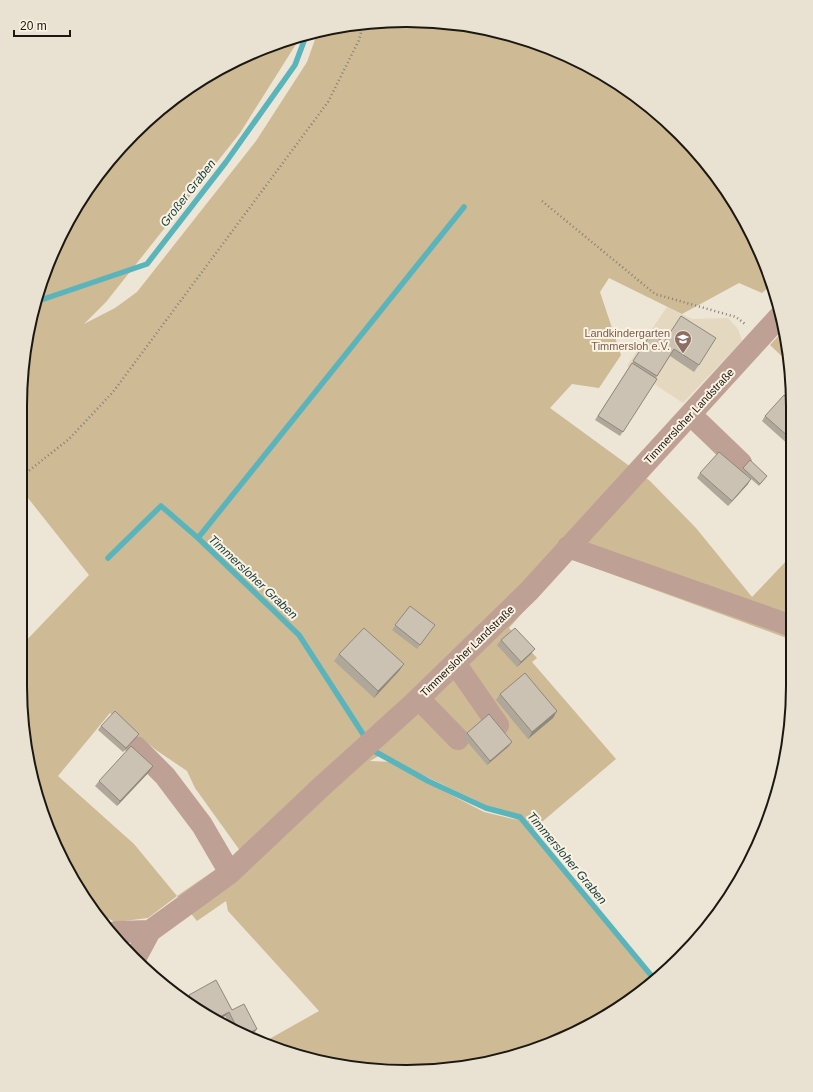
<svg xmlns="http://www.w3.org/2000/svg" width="813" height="1092" font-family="Arial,sans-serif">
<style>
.built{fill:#e5d8c1}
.green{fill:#ceba95;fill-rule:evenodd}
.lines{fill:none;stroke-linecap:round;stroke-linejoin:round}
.stream{stroke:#5ab4bb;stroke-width:5.5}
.path{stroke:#858075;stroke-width:2.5;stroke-dasharray:1 3;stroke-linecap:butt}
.minor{stroke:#bea094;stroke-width:22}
.wall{fill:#afa79a}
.shaded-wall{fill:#8e887d}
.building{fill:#cbc2b3;stroke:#8e887d}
.labels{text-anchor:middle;stroke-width:4;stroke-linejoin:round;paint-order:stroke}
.education-label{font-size:11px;fill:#785e54;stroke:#fbf2e2;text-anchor:end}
.street-label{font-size:11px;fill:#1b1812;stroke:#fbf2e2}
.water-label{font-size:12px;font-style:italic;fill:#0f3b3e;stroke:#fbf2e2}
.rim{fill:none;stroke:#1b1812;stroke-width:2}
</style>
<rect width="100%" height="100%" fill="#ede5d5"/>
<path class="built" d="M667 307 692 319 728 318 738 329 742 341 683 403 627 366Z"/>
<path class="green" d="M381 21 457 23 531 41 600 72 662 116 713 171 764 259 771 285 762 293 739 283 682 314 609 278 600 292 621 355 599 388 572 384 550 408 650 481 696 528 752 597 791 556 792 640 570 559 509 628 537 658 532 662 616 759 530 832 650 975 654 981 642 992 554 1043 432 1071 331 1065 264 1042 319 1011 228 911 226 901 197 921 177 896 148 918 115 922 101 915 72 879 33 786 20 686V647L89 575 24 493 20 499 21 381 33 307 50 258 85 192 171 100 236 60 299 36 298 41 240 133 106 302 84 324 115 308 137 292 256 141 307 62 318 31ZM110 713 156 750 187 771 195 788 241 852 177 896 134 844 58 776ZM382 754 408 768 517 820 484 812 432 785 392 762 370 761Z
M783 331 790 356V364L770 345Z"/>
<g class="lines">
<path class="stream" d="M35 302 147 264 226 162 295 65 307 33
M198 538 464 207
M108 558 161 506 198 538 299 635 363 734
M374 751 428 781 486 808 520 817 655 980"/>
<path class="path" d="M542 201 655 294 736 317 745 324
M26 473 69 439 113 392 328 102 359 40 363 24"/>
<path class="minor" d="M691 415 741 463
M568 547 792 626
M455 663 498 725
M419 699 458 739
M136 747 165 776 202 825 230 873
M116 932 150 931 230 873 320 788 414 703 529 591 779 317
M136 957 150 931"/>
</g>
<path class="wall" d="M651 334 699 365 694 372 670 356 656 378 657 379 620 436 595 420Z
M790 400V446L762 421 765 416Z
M743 468 767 476 759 486 741 470Z
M700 473 748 484 728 506 697 478Z
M410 606 435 625 417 649 392 630Z
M501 640 531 654 517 667 497 645Z
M339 654 399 671 374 698 334 661Z
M500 694 557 711 553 718 528 739 496 700Z
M101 726 136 738 123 752 98 730Z
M467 733 509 746 487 765 464 738Z
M153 766 150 771 117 806 95 786 99 781Z
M189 995 232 1010 254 1033 248 1036 235 1032 233 1030 225 1016 218 1020 186 999Z"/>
<path class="shaded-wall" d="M751 479 748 484 728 506 732 501Z
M535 649 531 654 517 667 521 662Z
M404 664 399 671 374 698 378 691Z
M557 711 553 718 528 739 532 732Z
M139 734 136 738 123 752 126 748Z
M512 742 509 746 487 765 490 761Z
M153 766 150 771 117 806 120 801Z
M229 1012 225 1016 218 1020 216 1019Z
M257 1029 254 1033 248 1036 245 1035Z"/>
<path class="building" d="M681 316 716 338 699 365 674 349 657 376 633 361 651 334 664 342Z
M632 363 657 379 623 432 598 416Z
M784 395 790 400V438L765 416Z
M719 452 751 479 732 501 700 473Z
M750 460 767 476 760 484 743 468Z
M410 606 435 625 420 645 395 625Z
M364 628 404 664 378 691 339 654Z
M515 628 535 649 521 662 501 640Z
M525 673 557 711 532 732 500 694Z
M115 711 139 734 126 748 101 726Z
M489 714 512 742 490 761 467 733Z
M131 746 153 766 120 801 99 781Z
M216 980 232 1010 244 1004 257 1029 245 1035 240 1034 229 1012 216 1019 194 1004 189 995Z"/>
<defs>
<symbol id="school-pin" viewBox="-11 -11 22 30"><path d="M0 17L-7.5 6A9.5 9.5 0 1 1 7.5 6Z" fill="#8d6e63" stroke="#fbf2e2"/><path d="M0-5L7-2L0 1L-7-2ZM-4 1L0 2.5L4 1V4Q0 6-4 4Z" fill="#fff"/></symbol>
</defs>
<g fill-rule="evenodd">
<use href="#school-pin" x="673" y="329" width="20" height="27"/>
</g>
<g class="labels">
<g class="education-label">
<text x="670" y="337">Landkindergarten<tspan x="670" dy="13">Timmersloh e.V.</tspan></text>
</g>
<g class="street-label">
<text transform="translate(689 416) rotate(-47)" y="4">Timmersloher Landstraße</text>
<text transform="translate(467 651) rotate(-44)" y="4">Timmersloher Landstraße</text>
</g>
<g class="water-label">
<text transform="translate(188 193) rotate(-52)" y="4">Großer Graben</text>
<text transform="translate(253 577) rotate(43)" y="4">Timmersloher Graben</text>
<text transform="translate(567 858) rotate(50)" y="4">Timmersloher Graben</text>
</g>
</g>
<path d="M0 0H813V1092H0ZM406 27H407A379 379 0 0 1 786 406V686A379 379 0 0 1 407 1065H406A379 379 0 0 1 27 686V406A379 379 0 0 1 406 27Z" fill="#e9e1d1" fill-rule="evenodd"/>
<path class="rim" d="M406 27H407A379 379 0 0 1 786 406V686A379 379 0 0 1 407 1065H406A379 379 0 0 1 27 686V406A379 379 0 0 1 406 27Z"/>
<path d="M14 30v6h56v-6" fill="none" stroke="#1b1812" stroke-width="2"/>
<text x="20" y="30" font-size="12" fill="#1b1812" stroke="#fbf2e2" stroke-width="3" paint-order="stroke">20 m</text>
</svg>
